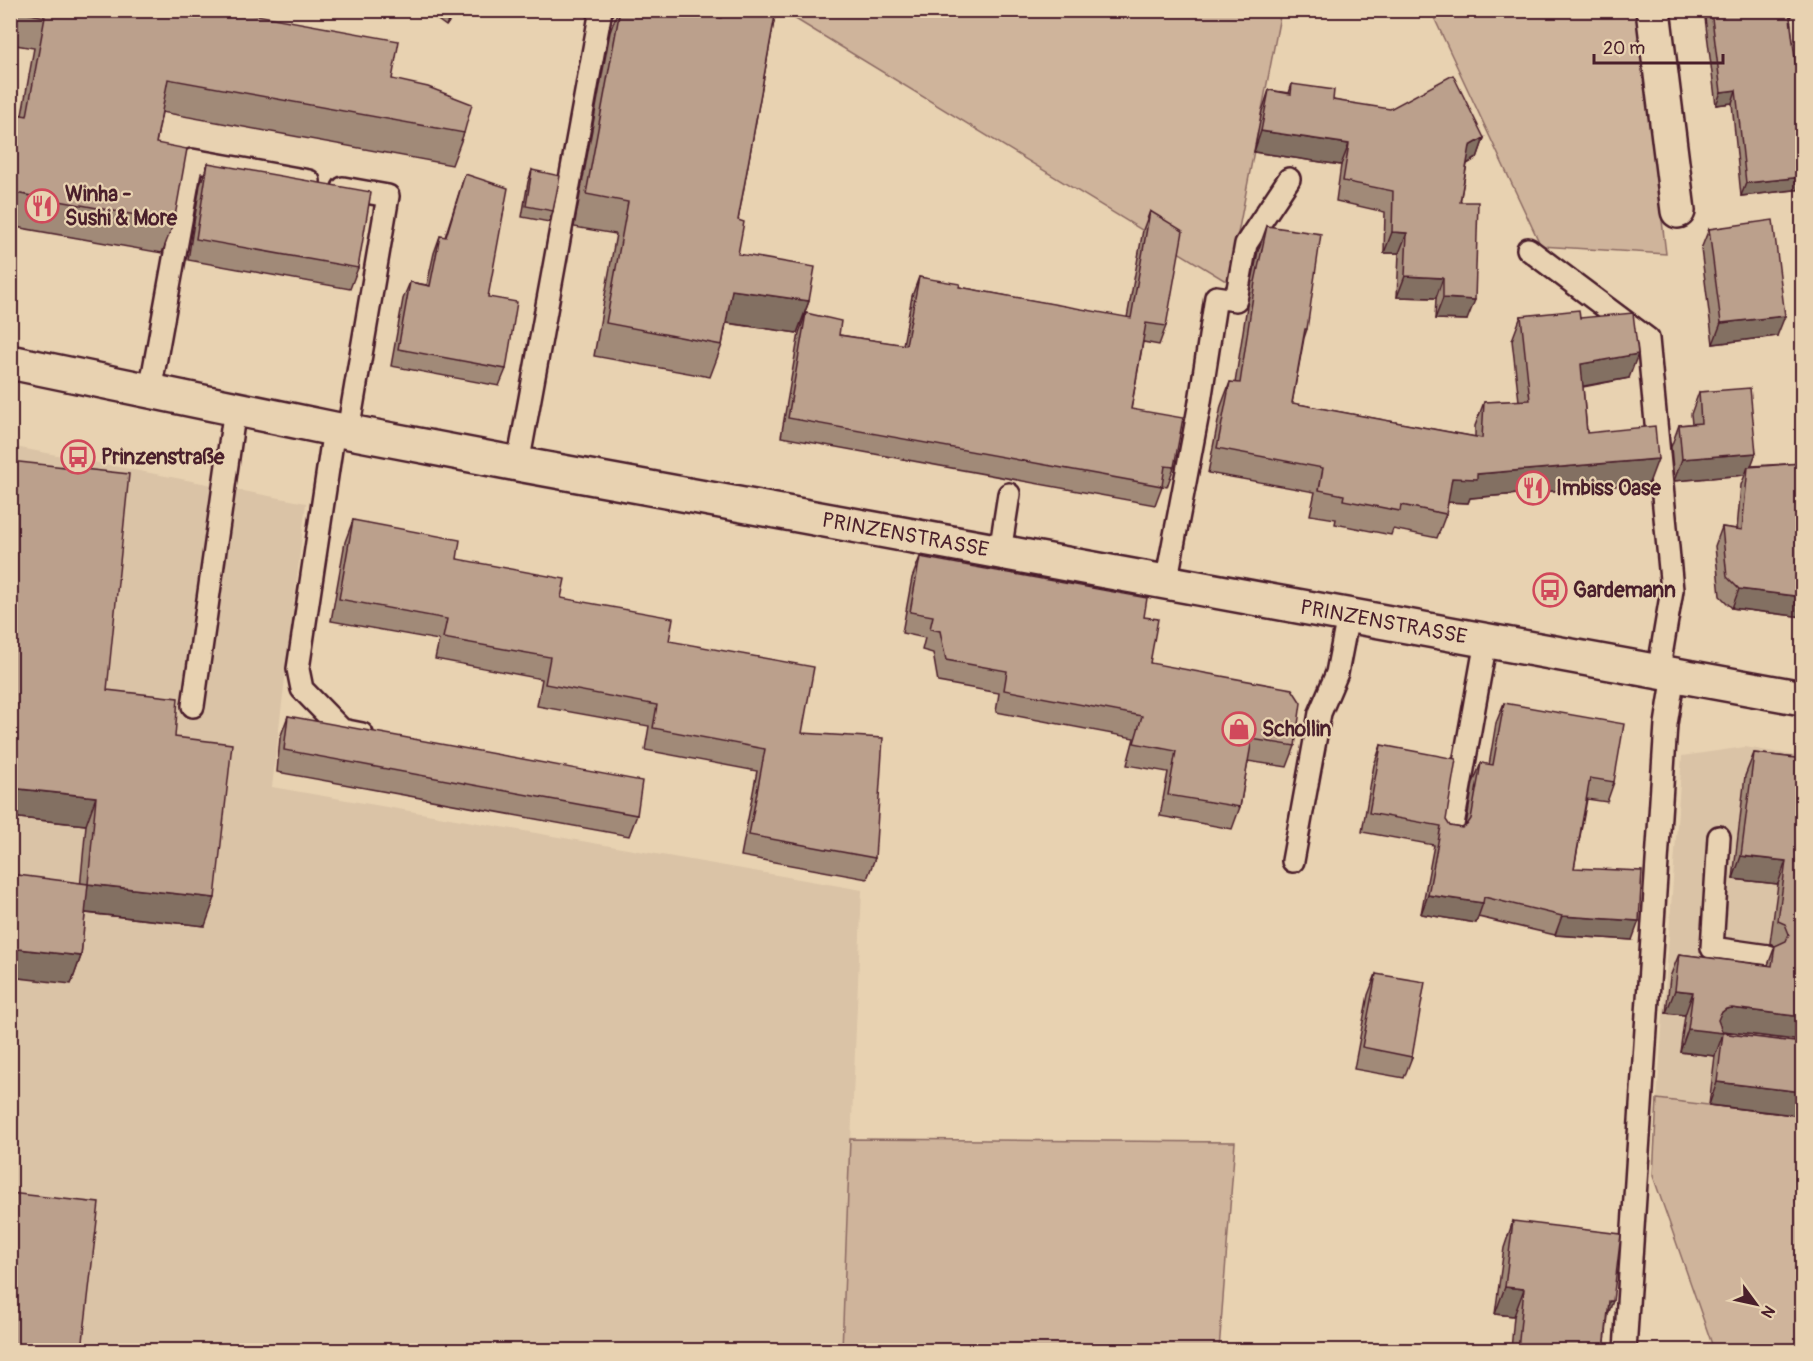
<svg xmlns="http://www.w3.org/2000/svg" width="1813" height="1361" font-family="Pangolin,sans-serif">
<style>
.built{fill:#dac3a6}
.green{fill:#cfb49b;stroke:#8c6a63;stroke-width:1.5}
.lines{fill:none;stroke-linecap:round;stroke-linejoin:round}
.lane-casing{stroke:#4a1f2b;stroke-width:26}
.street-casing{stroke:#4a1f2b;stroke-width:38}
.secondary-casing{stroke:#4a1f2b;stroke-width:38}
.lane{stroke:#e8d2b1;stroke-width:21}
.street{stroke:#e8d2b1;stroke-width:33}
.secondary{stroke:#e8d2b1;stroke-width:33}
.wall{fill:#a18a78;stroke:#4a1f2b;stroke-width:1.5}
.shaded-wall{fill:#837062;stroke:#4a1f2b;stroke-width:1.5}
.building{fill:#bba08c;stroke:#4a1f2b;stroke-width:1.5}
.labels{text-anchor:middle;stroke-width:4.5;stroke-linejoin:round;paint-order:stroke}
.poi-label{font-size:21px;font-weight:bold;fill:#4a1f2b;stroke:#e8d2b1;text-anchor:start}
.street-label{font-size:21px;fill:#4a1f2b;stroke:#e8d2b1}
</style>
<rect width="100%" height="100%" fill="#e8d2b1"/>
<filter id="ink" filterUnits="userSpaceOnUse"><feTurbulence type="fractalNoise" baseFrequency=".0167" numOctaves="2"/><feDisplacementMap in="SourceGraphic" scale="12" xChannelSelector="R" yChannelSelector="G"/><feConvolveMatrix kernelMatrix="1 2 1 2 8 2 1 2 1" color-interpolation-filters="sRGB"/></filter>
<g filter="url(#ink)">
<path class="built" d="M10 446 306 503 272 787 862 890 842 1350H11Z
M1745 747 1802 757V1116L1657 1099 1682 756Z"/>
<path class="green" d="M784 10 1281 11 1229 280H1224L784 12Z
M1431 11H1637L1666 254 1541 246Z
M1657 1099 1802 1116V1350H1714L1653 1176Z
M850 1139 1235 1142 1219 1350H842Z"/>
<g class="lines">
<defs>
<path id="lane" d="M343 188 388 196 348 431
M1528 249 1648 339 1672 590 1658 673
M150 391 192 160 309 181
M334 429 298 669 302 689 342 730 362 734
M518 464 601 10
M1000 552 1009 494
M1166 583 1199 408 1216 297 1236 300 1246 244 1289 179
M193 706 235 408
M1451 836 1486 641
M1719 837 1712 948 1768 956
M1293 861 1320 713 1337 673 1348 616
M1625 1350 1666 724 1674 675"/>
<path id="street" d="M1653 10 1678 211"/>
<g id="secondary">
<path id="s1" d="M10 362 334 429 518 464 1802 698"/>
</g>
</defs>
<use href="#lane" class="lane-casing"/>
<use href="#street" class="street-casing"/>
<use href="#secondary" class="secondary-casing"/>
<use href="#lane" class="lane"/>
<use href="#street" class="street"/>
<use href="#secondary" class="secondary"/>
</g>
<path class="wall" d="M10 10 392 79 464 133 452 165 162 112 156 143 174 222 162 253 10 226V113L22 115 34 48 10 44Z
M424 10H457L446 26Z
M618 10H680L715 17 717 10H776L738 220V254L809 301 797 333 726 323 722 345 710 377 594 356 616 234 574 227 610 32Z
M1704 10H1794L1791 18H1790L1798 83 1803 82V189L1741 196 1732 103 1716 105Z
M1292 84 1333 100 1484 138 1477 158 1467 164 1460 202 1467 320 1435 319 1436 298 1397 297 1399 253H1384L1385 212 1336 201 1341 165 1254 152 1262 111 1269 90 1289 93Z
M208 163 358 268 350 289 188 260 200 185Z
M532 170 553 211 549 222 522 217 528 182Z
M465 174 488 297 506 369 499 386 391 366 403 299 410 282 427 285 434 253 440 236 445 237Z
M1150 211 1166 326 1159 345 1143 342 1131 409 1174 467 1167 487 1162 486 1155 505 781 437 799 333 806 313 839 335 903 345 912 296 919 277 959 287 1127 318 1143 230Z
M1267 226 1307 329 1304 338 1292 403 1475 437V426L1484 402 1519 401 1512 340 1521 316 1580 318 1629 378 1583 387 1587 433 1649 483 1470 498 1468 503 1448 502 1446 514 1437 538 1393 529 1391 535 1335 524 1336 519 1310 515 1315 492 1208 473 1221 406 1230 382 1235 383 1247 306 1258 251Z
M1709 229 1777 336 1713 344 1701 249Z
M1699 392 1751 466 1803 463V617L1732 608 1720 596 1715 546 1722 527 1737 529 1741 485 1745 475 1674 481 1671 447 1679 425 1692 424 1691 414Z
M10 461 107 690 175 737 205 926 85 913 81 956 71 984 86 825 10 817Z
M353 520 561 598 669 641 802 733 875 858 867 879 741 856 757 771 645 750 649 726 537 706 542 679 435 659 439 640 331 621 345 542Z
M920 557 1144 617 1150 663 1295 746 1287 767 1248 761 1240 807 1232 829 1160 816 1168 772 1127 765 1134 738 996 712 999 693 938 682 933 653 922 650 925 638 902 633 912 578Z
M1504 703 1614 782 1607 802 1587 799 1574 868 1632 940 1555 935 1478 917 1476 923 1421 914 1434 845 1362 832 1374 765 1381 745 1450 826 1462 828 1466 826 1473 783 1481 763 1489 765 1496 723Z
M288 716 637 815 629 836 277 772 280 738Z
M1754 753 1803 759V1041L1723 1031 1728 1034 1803 1043V1116L1709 1105 1715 1056 1680 1052 1685 1015 1666 1013 1670 977 1679 954 1768 965 1775 946 1770 943 1778 884 1733 879 1745 776Z
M1376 974 1412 1057 1404 1078 1354 1069 1368 995Z
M1513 1221 1608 1316 1604 1350H1511L1514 1316 1495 1314 1504 1248Z"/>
<path class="shaded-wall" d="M452 10H457L446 26Z
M1787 10H1794L1791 18 1784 19Z
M1736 90 1732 103 1716 105 1721 92Z
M1261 131 1349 144 1341 165 1254 152Z
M1484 138 1477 158 1463 166 1470 146Z
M1803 177V189L1741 196 1746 183Z
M1392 232 1407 233 1399 253H1384Z
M1405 276 1443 278 1436 298 1397 297Z
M732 290 809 301 797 333 720 322Z
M1443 298 1475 300 1467 320 1435 319Z
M1785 316 1777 336 1713 344 1721 323Z
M1638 354 1629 378 1573 388 1581 364Z
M1756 453 1748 474V467L1745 475 1674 481 1682 459Z
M1658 459 1649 483 1470 498 1468 503 1444 502 1452 478 1477 474Z
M1739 589 1803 597V617L1732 608Z
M10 788 96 797 86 825 10 817Z
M1741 856 1786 861 1778 884 1733 879Z
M88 884 215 898 205 926 78 912Z
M1428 895 1483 903 1476 923 1421 914Z
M1562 916 1639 921 1632 940 1555 935Z
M10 948 81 956 71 984 10 977Z
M1675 990 1693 992 1685 1015 1666 1013Z
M1732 1008 1803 1017V1041L1724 1031 1715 1056 1680 1052 1688 1029 1721 1013 1726 1009Z
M1717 1082 1803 1092V1116L1709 1105Z
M1505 1287 1524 1289 1514 1316 1495 1314Z
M1609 1301H1613L1603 1328Z"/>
<path class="building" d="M12 10H229L399 41 392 79 428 87 472 104 464 133 168 79 156 143 187 149 174 222 10 192V113L27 116 45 17Z
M620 10H680L721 18 723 10H776L738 220 744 222 738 254 815 267 809 301 732 290 722 345 606 323 628 202 586 194Z
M1711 10H1789L1798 83 1803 82V177L1746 183 1736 90 1721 92Z
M1453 75 1484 138 1470 146 1460 202H1478L1475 300 1443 298V278L1405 276 1407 233 1392 232 1393 191 1343 181 1349 144 1261 131 1269 90 1291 94 1292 84 1334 90 1333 100 1390 109Z
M208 163 371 192 358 268 196 239Z
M532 170 560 176 553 211 526 206Z
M465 174 508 188 488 297 517 302 506 369 398 349 410 282 430 286 440 236 446 237Z
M1150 211 1183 231 1166 326 1146 323 1131 409 1183 418 1174 467 1165 466 1162 486 788 418 806 313 841 321 839 335 906 345 919 277 960 284 959 287 1131 318Z
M1773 220 1785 316 1721 323 1709 229Z
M1267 226 1321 234 1307 329H1305L1292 403 1482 438 1484 402 1530 400 1521 316 1579 310 1580 318 1633 313 1638 354 1581 364 1587 433 1655 426 1658 459 1477 474V479L1452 478 1446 514 1401 505 1400 511 1343 500 1344 495 1319 490 1323 468 1217 448 1230 382 1240 383 1255 282Z
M1750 388 1756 453 1682 459 1679 425 1701 423 1699 392Z
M10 461 129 474 107 690 178 698 175 737 232 744 215 898 88 884 96 797 10 788Z
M1803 463V597L1739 589 1727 577 1722 527 1742 530 1748 467Z
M353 520 460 540 457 559 565 579 561 598 673 618 669 641 814 667 802 733 883 738 875 858 749 835 765 749 653 728 657 705 545 684 550 657 443 638 447 619 339 599Z
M920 557 1147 598 1144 617 1158 619 1150 663 1292 689 1301 703 1295 746 1252 739 1240 807 1168 795 1176 751 1134 743 1142 716 1004 690 1007 671 946 660 940 631 930 629 933 616 910 612Z
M1504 703 1624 724 1614 782 1590 778 1574 868 1642 871 1639 921 1562 916 1484 897 1483 903 1428 895 1441 826 1369 813 1381 745 1456 759 1446 820 1450 826 1462 828 1467 825 1471 819 1481 763 1493 765Z
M288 716 642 781 637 815 284 750Z
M1754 753 1803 759V1017L1732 1008 1726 1009 1721 1013 1718 1020 1722 1031 1728 1034 1803 1043V1092L1717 1082 1723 1033 1688 1029 1693 992 1675 990 1679 954 1772 966 1775 946 1786 941 1789 934 1785 924 1778 921 1786 861 1741 856Z
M10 874 88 884 81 956 10 948Z
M1376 974 1425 982 1412 1057 1362 1047Z
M10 1193 99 1203 82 1350H10Z
M1513 1221 1621 1234 1613 1301H1609L1604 1350H1518L1524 1289 1505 1287Z"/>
</g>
<defs>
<symbol id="restaurant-ring" viewBox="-11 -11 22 22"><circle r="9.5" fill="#e8d2b1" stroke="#d1495b" stroke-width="1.5"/><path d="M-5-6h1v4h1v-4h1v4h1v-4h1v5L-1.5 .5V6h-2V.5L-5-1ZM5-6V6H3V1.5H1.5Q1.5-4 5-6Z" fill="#d1495b"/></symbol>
<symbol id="bus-ring" viewBox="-11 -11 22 22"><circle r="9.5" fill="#e8d2b1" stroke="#d1495b" stroke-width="1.5"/><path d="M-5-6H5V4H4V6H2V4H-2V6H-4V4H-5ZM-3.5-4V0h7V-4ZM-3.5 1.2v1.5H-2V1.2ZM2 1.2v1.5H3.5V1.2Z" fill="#d1495b"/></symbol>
<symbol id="shop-ring" viewBox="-11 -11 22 22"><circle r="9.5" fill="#e8d2b1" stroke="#d1495b" stroke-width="1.5"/><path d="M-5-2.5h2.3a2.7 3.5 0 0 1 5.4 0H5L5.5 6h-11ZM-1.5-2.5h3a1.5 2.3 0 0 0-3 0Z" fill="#d1495b"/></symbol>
</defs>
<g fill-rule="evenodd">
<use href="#restaurant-ring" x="23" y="187" width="38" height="38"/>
<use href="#bus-ring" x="59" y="438" width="38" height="38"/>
<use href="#restaurant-ring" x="1514" y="469" width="38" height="38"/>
<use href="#bus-ring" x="1531" y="571" width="38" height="38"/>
<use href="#shop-ring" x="1220" y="710" width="38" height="38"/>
</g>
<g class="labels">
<g class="poi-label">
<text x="65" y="201">Winha -<tspan x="65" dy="24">Sushi &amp; More</tspan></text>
<text x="101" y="464">Prinzenstraße</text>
<text x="1556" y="495">Imbiss Oase</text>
<text x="1573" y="597">Gardemann</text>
<text x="1262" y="736">Schollin</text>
</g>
<g class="street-label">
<text dy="7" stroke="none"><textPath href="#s1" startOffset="912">PRINZENSTRASSE</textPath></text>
<text dy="7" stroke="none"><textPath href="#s1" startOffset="1398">PRINZENSTRASSE</textPath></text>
</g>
</g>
<rect width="1813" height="1361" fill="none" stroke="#e8d2b1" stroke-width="36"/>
<rect x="18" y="18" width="1777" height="1325" fill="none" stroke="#4a1f2b" stroke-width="2" filter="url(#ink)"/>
<g transform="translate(1756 1304) rotate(123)" stroke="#e8d2b1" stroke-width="4.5" paint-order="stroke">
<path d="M0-4.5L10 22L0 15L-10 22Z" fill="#4a1f2b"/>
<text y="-9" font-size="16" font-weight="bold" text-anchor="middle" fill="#4a1f2b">N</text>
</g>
<path d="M1594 54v9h129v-9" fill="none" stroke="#4a1f2b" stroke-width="3"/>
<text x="1603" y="54" font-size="18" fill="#4a1f2b" stroke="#e8d2b1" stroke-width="4.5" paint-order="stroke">20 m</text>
</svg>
